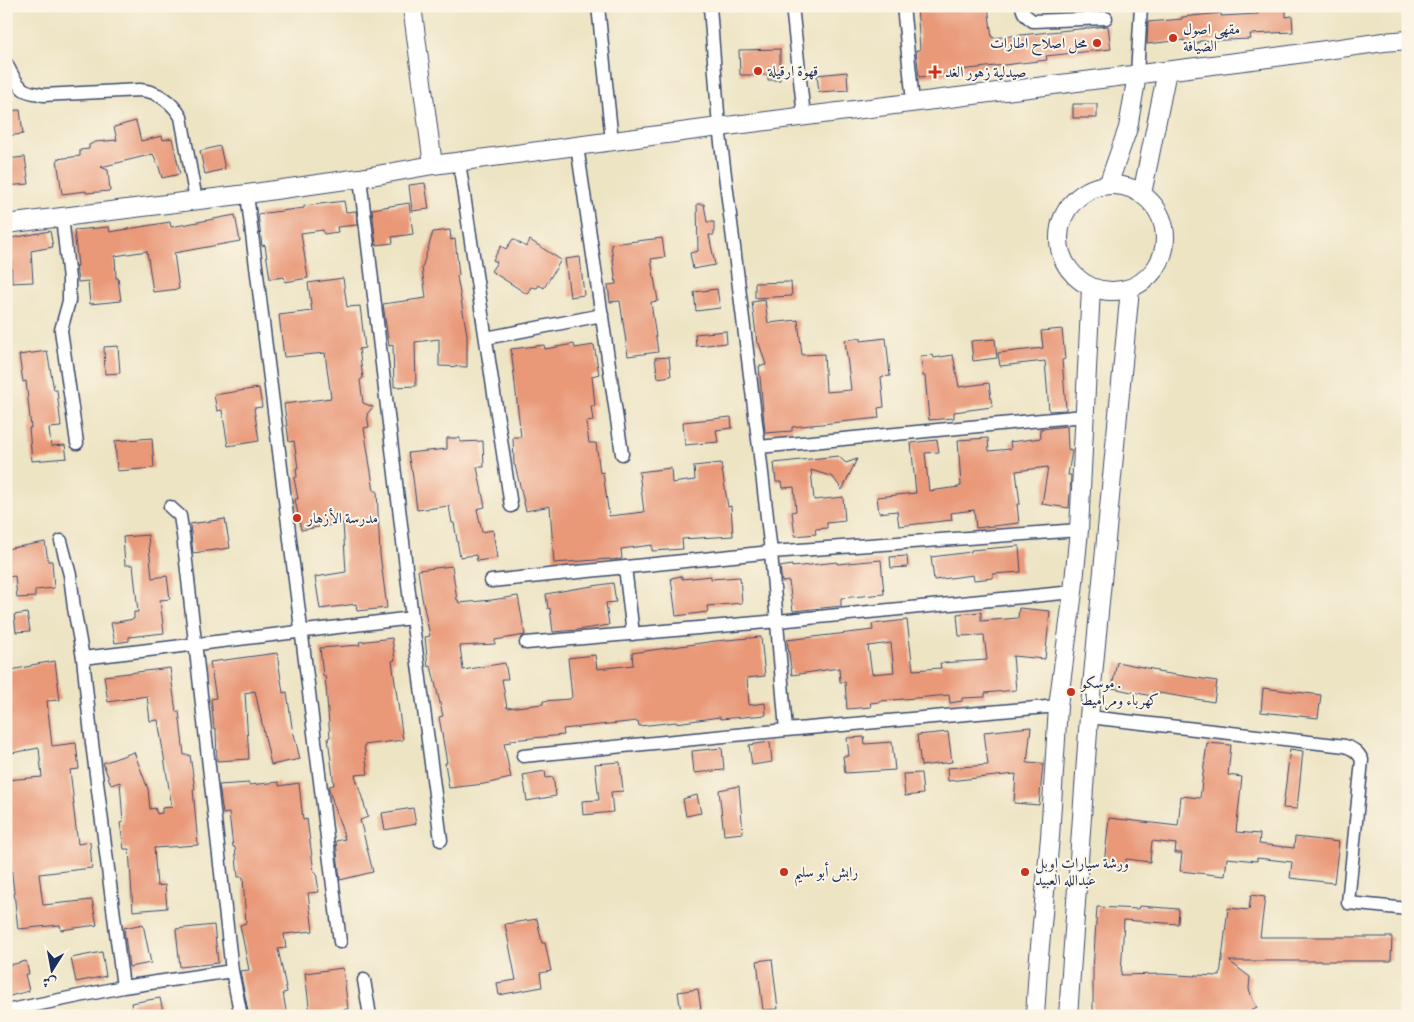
<svg xmlns="http://www.w3.org/2000/svg" width="1414" height="1022" font-family="Vollkorn,Amiri,serif">
<style>
.building{fill:#e99878;fill-rule:evenodd}
.lines{fill:none;stroke-linecap:round;stroke-linejoin:round}
.street-casing{stroke:#3a4a6d;stroke-width:15}
.secondary-casing{stroke:#3a4a6d;stroke-width:20}
.street{stroke:#fff;stroke-width:12}
.secondary{stroke:#fff;stroke-width:18}
.poi-dot{fill:#c8321e;stroke:#fcf5e5;stroke-width:2}
.labels{text-anchor:middle;stroke-width:4;stroke-linejoin:round;paint-order:stroke}
.poi-label{font-size:15px;fill:#1b2f5e;stroke:#fcf5e5;text-anchor:start}
</style>
<rect width="100%" height="100%" fill="#fcf5e5"/>
<filter id="ink" filterUnits="userSpaceOnUse"><feTurbulence type="fractalNoise" baseFrequency=".02" numOctaves="2"/><feDisplacementMap in="SourceGraphic" scale="10" xChannelSelector="R" yChannelSelector="G"/><feConvolveMatrix kernelMatrix="1 2 1 2 8 2 1 2 1" color-interpolation-filters="sRGB"/></filter>
<filter id="wash" filterUnits="userSpaceOnUse"><feTurbulence type="fractalNoise" baseFrequency=".0096" numOctaves="4" result="noise"/><feDisplacementMap in="SourceGraphic" scale="20" xChannelSelector="R" yChannelSelector="G"/><feGaussianBlur stdDeviation="1.12" result="paint"/><feColorMatrix in="noise" values="0 0 0 0 0 0 0 0 0 0 0 0 0 0 0 0 0 1.4 0 .05"/><feComposite in="paint" operator="in"/></filter>
<g filter="url(#wash)">
<rect width="100%" height="100%" fill="#ede4c4"/>
<g id="blocks">
<path class="building" d="M917 6H988L992 38 1108 26 1111 49 1046 56 1047 60 952 71V74L919 77 916 50H920Z
M1274 6H1286V17L1292 16 1293 32 1250 34 1251 39 1199 41V43L1185 44 1184 40 1147 44 1148 22 1182 19V17L1221 13V16L1258 14V7Z
M780 49V80H768V75H740L739 50Z
M847 72 848 90 819 92 817 75Z
M1073 104H1097V118H1073Z
M20 110 23 134 6 136V111Z
M136 121 141 141 162 136 163 140 172 138 180 174 162 178 159 167 153 154 101 167 108 170 110 191 86 193V191L62 194 57 159 80 156V150L89 149V145L95 142 117 140 114 127Z
M220 146 225 169 205 174 200 151Z
M25 157 29 184 6 186V159Z
M425 183 429 209 412 211 409 185Z
M344 201 346 212 356 211 357 225 337 227 338 232 324 234 323 230 301 233 308 278 285 282 284 277 270 279 265 245 262 246 258 214 304 208V206Z
M409 203 413 234 392 237 393 243 376 245 372 209Z
M697 204H704L707 222H714V235H709L715 265 693 269 690 253 698 251Z
M235 215 240 241 174 253 179 289 153 292 147 251 115 256 116 278H118L121 301 90 304 88 281 78 282 76 266H78L74 230 109 227 110 232 170 222 171 227Z
M450 230 451 240 455 239 459 275 457 276 467 335V367L439 366V339L415 342 416 386 394 387 393 345 389 346 383 304 426 298 422 268 433 232Z
M50 231 53 247 31 251 33 282 12 283 11 254 6 255V239Z
M662 238 665 257 651 259 658 301 651 302 658 352 628 356 620 301 610 302 608 285 616 284 611 244Z
M513 239 526 247 530 240 561 260 544 288 539 285 537 288 531 287 527 294 491 271 497 262 493 260 501 246 506 249Z
M580 257 584 295 570 297 565 259Z
M343 278 347 307 360 306 365 348 359 349 363 378 360 380 363 403 373 407 367 414 369 427 364 428 374 491H377L380 554 387 608 357 611 356 604 320 609 315 577 346 572 343 523 301 530 295 499H298L294 478 297 477 296 468H298L294 441 289 442 284 404 331 398 325 353 284 357 279 315 312 311 308 283Z
M791 282 792 296 755 298V283Z
M717 289 720 308 696 311 694 292Z
M765 300 768 323 798 320 802 355 824 354 826 392 851 390 845 340 861 338V341L886 338 890 376 881 377 884 407 878 408 879 418 792 427V431L765 433 759 366 766 365 759 343H757L752 302Z
M1062 329 1065 359 1062 360 1066 408V410L1049 411 1045 361 1000 366 998 353 1043 348 1041 331Z
M726 331 727 343 696 346 695 334Z
M995 339 997 358 973 361 971 341Z
M574 344 575 348 594 345 599 374 592 376 595 406H591L593 421 586 422 589 443H596L600 473 603 472 609 516 644 512 639 472 671 468 672 483 695 480 694 466 721 463 728 507 731 506 733 536 682 539 683 549 652 551V545L621 549 622 559 610 560V559L554 563 550 506 526 511 515 465H514L513 437H521L511 349 544 345 545 349Z
M118 346 120 373 105 374 104 347Z
M47 351 54 390H57L61 427 49 428 51 446 65 445 67 458 32 461 29 428H31L26 381 23 382 19 355Z
M933 355 934 358 953 355 959 387 989 383 992 407 954 412V418L929 420 925 376H923L921 356Z
M669 357 671 376 658 378 655 358Z
M259 388 262 407 254 408 259 441 228 446 222 410 217 411 214 395Z
M731 417 732 428 716 430 718 442 685 445 683 422Z
M1067 426 1068 449 1072 450 1068 475H1071L1069 508 1042 504 1048 467 1016 471 1020 504H1017L1019 523 976 528 974 510 951 513 952 520 899 526 897 511 879 513 877 497 916 493 911 443 937 440 939 452 925 453 929 491 959 487V486H961L958 440 988 438 989 451 1011 449 1010 442 1041 438 1040 429Z
M152 438 154 468 117 471 115 441Z
M447 438H460V442L483 441 484 467H477L485 507 477 509 482 532 493 530 497 558 477 561 476 555 460 557 454 523H452L449 506 417 510 412 470H411L408 453 447 449Z
M838 456 846 463 857 459 842 490 833 477 811 470 814 500 843 497 845 521 827 523V528L815 529 816 534 795 536 792 512 796 511 794 487 783 488 782 482H776L774 463Z
M225 519 230 548 193 553 190 524Z
M148 535 152 578 167 576 170 599 160 600 164 633 129 637V641L115 643 111 623 134 619V612H138L133 565H125L123 537Z
M45 542 48 561H52L54 588 35 590V597L17 598 15 576 8 577 6 569V549Z
M1019 546 1021 572 993 574V578L974 580 973 575 934 580 931 557 971 552V550Z
M907 556 908 567 891 568 890 557Z
M881 560 884 594 841 598V606L793 611 789 581 782 582 780 567 792 565V567L837 562V564Z
M452 566 457 600H458L459 603 492 600 518 596 525 635 495 640V644L460 646 463 670 505 663 508 679H502L507 708 543 704V701L570 699 572 697 568 658 595 655 597 669 633 665 632 653 715 641 761 637 765 676 747 678 749 705 765 703 766 715 720 719V717L676 723V722L639 726 638 721 599 725 563 729 564 735 511 740V742L504 743 511 778 484 784 449 788 445 763H447L439 717 443 716 431 666 428 667 425 637 430 636 422 598 418 570Z
M682 576V579L711 576V579L740 577 742 603 707 606 708 612 676 616 671 578Z
M613 583 616 602 606 603 609 625 577 630 553 632 550 608 548 609 546 594 573 589Z
M1019 608 1050 611 1045 659 1013 656 1016 690 985 693V697L962 698V701L950 703 949 695 881 701V702L870 703 871 707 847 709 845 682H840L839 668 792 675 787 640 873 630 872 624 907 620 913 670 941 668 940 663 987 660 984 635 959 636 957 614 981 612V621L1018 618ZM891 643 894 672 872 674 868 646Z
M27 613 30 631 16 632 14 615Z
M392 638 395 660 392 661 403 740 364 745 368 774 355 775 368 817 360 820 373 872 340 880 336 841 345 839 329 790V786L334 785 328 738 330 737 325 675 323 676 320 648 360 645 359 642Z
M277 653 283 693 287 692 293 734H294L300 759 271 765 255 691 245 693 249 759 217 761 216 729H214L211 699 216 698 210 662Z
M55 661 60 700 47 701 52 746 76 743 79 769 70 770 74 804H73L78 844 90 842 92 868 39 874 43 905 92 900 97 925 61 930 60 925 18 929 10 856H6V780L42 777 39 748 6 754V671L31 666V665Z
M1117 662 1157 670V672L1217 681 1214 702 1153 692 1152 696 1112 688Z
M170 668 176 712 179 711 184 755H190L195 789H193L198 845 154 848 157 886 165 885 167 908 133 911 129 849H124L120 823 123 822 120 782 111 785 103 763 134 752 148 789 150 809 155 808 157 814 162 813V808L172 807 158 720 150 721 147 696 108 702 104 676Z
M1263 688 1321 695 1318 718 1261 712Z
M1031 727 1027 763 1043 764 1039 805 1014 803 1016 774 948 781 947 768 988 765 984 732Z
M948 732 952 762 921 766 917 735Z
M864 737 865 744 892 742 895 770 845 773 843 756H849L847 738Z
M770 742 772 762 752 765 749 745Z
M1207 743 1231 745 1228 775 1242 777 1236 832 1260 834 1259 844 1294 848 1295 837 1339 842 1334 883 1290 878 1292 862 1257 858V861L1227 858 1225 876 1180 871 1182 853H1175L1176 844 1152 841 1150 862 1126 859 1125 867 1104 865 1109 818 1178 826 1181 796 1200 798Z
M722 748 724 770 694 773 692 751Z
M1290 749 1303 751 1297 809 1283 808Z
M620 762 623 791 611 792 613 812 583 815 582 801 599 800 595 764Z
M545 771 546 778 553 777 556 796 527 801 523 775Z
M921 773 923 794 905 796 903 774Z
M279 782V786L299 783 303 820 307 819 314 872H316L319 892 308 893 313 931 284 934 286 948 278 949 287 992 283 993 287 1016H249L240 971 249 970 240 925 246 923 243 877H238L235 847H233L229 813 223 814 219 785 249 783V785Z
M739 786 743 833 724 835 719 790Z
M697 795 701 813 686 816 683 799Z
M413 808 416 824 385 830 382 813Z
M1251 895 1265 897 1260 937H1392L1391 961H1229L1250 977 1249 989 1253 1000 1257 1007 1251 1010 1249 1016H1201L1161 1014V1016H1093V970L1097 907 1138 909 1139 906 1179 909 1178 924 1124 920 1121 975 1161 974 1195 976V975L1220 976 1228 908 1249 910Z
M537 919 542 943H545L551 971 540 973 542 987 499 995 497 983 516 980 505 924Z
M143 924 151 963 129 967 124 928Z
M214 925 218 963 180 967 176 929Z
M102 952 106 976 76 982 71 958Z
M772 959 778 1009 763 1010 757 961Z
M26 961 29 974H25L29 991 6 997V966Z
M343 968 348 1009 310 1014 305 973Z
M698 989 701 1009 681 1012 678 992Z
M160 998 164 1016H133L131 1003Z"/>
</g>
</g>
<g filter="url(#ink)">
<use href="#blocks" fill-opacity="0" stroke="#3a4a6d" stroke-width="1"/>
<g class="lines">
<defs>
<path id="street" d="M598 6 612 141
M710 6 719 127 759 447 771 552 786 730
M792 6 804 116
M903 6 913 102
M1022 6C1023 14 1027 17 1033 21L1106 18
M6 63C10 71 15 83 23 89 28 93 37 93 43 95L140 90C157 91 172 102 181 117L196 200
M1137 75 1141 6
M577 146 622 454
M459 162 511 506
M360 178 412 618 441 840
M247 194 340 942
M62 217 69 279V301L61 330 77 443
M486 338 602 315
M759 447 1084 416
M170 507 180 516 183 535 232 971 241 1016
M61 541 70 575 74 608 83 658
M625 567 633 634
M491 581 771 552 1079 530
M526 643 778 621 1073 592
M1089 717 1345 746C1354 749 1358 752 1362 760L1348 903 1408 909
M523 756 786 730 1058 706
M364 980 370 1016
M123 987 91 735 83 658 412 618
M6 1011 123 987 232 971"/>
<path id="secondary" d="M412 6 433 165
M1059 238a53 53 0 1 1 106 0a53 53 0 1 1-106 0Z
M1108 185 1128 128 1137 75
M1142 194 1167 71
M6 224 247 194 360 178 433 165 719 127 1268 58 1384 42 1408 40
M1035 1016 1038 968 1050 837 1058 706 1073 592 1079 530 1091 288
M1068 1016 1089 717 1130 289"/>
</defs>
<use href="#street" class="street-casing"/>
<use href="#secondary" class="secondary-casing"/>
<use href="#street" class="street"/>
<use href="#secondary" class="secondary"/>
</g>
</g>
<g class="poi-dot">
<circle cx="1173" cy="38" r="5"/>
<circle cx="1097" cy="43" r="5"/>
<circle cx="758" cy="71" r="5"/>
<path d="M932.5 64.5h5v5h5v5h-5v5h-5v-5h-5v-5h5z"/>
<circle cx="297" cy="518" r="5"/>
<circle cx="1071" cy="692" r="5"/>
<circle cx="784" cy="872" r="5"/>
<circle cx="1025" cy="872" r="5"/>
</g>
<g class="labels">
<g class="poi-label">
<text x="1183" y="34">مقهى اصول<tspan x="1183" dy="17">الضيافة</tspan></text>
<text x="1087" y="48" text-anchor="end">محل اصلاح اطارات</text>
<text x="768" y="76">قهوة ارقيلة</text>
<text x="945" y="77">صيدلية زهور الغد</text>
<text x="307" y="523">مدرسة الأزهار</text>
<text x="1081" y="688">موسكو .<tspan x="1081" dy="17">كهرباء ومراميط</tspan></text>
<text x="1035" y="868">ورشة سيارات اوبل<tspan x="1035" dy="17">عبدالله العبيد</tspan></text>
<text x="794" y="877">رابش أبو سليم</text>
</g>
</g>
<rect width="1414" height="1022" fill="none" stroke="#fcf5e5" stroke-width="25"/>
<g transform="translate(52 970) rotate(191)" stroke="#fcf5e5" stroke-width="4" paint-order="stroke">
<path d="M0-4L9 19L0 12L-9 19Z" fill="#1b2f5e"/>
<text y="-8" font-size="14" font-weight="bold" text-anchor="middle" fill="#1b2f5e">ش</text>
</g>
</svg>
